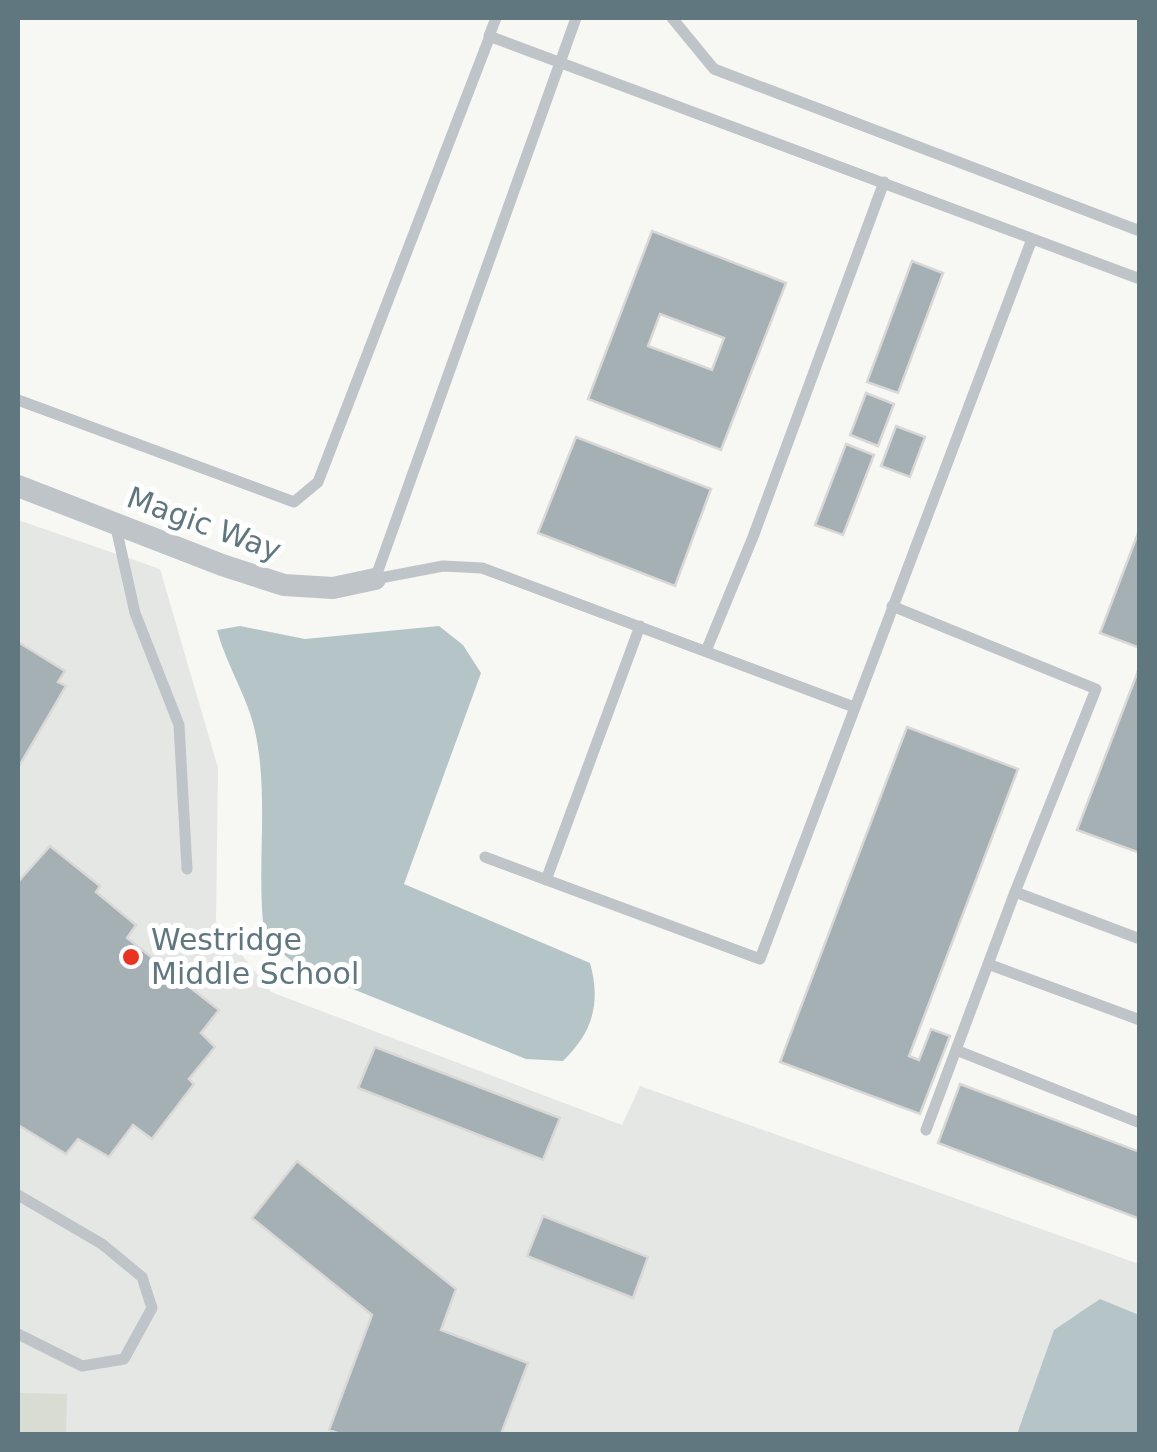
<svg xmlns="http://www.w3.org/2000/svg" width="1157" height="1452" font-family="'DejaVu Sans',sans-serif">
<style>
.built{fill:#e5e7e5}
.green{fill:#d8dcd3}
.water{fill:#b5c5c7}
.building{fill:#a4b0b4;stroke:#d9d8d6;stroke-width:2.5;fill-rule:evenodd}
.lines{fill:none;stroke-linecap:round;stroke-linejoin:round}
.lane{stroke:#bec4c7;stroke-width:11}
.street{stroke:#bec4c7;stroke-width:22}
.poi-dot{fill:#e93422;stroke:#fff;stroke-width:4}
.labels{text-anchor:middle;stroke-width:10;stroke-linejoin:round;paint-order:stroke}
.street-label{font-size:30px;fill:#617780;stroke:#fff}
.poi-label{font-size:30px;fill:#617780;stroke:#fff;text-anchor:start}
</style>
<rect width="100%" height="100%" fill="#f7f7f4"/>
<path class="built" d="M18 520 160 569 218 768 216 922 271 992 622 1125 640 1086 1139 1264V1434H18Z"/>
<path class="green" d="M18 1393 67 1394 66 1434H18Z"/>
<path class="water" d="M240 626 305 639 439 626 463 645 481 673 404 884 590 963C601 1003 593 1032 563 1061L526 1059 301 968 265 940C255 870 270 800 255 731 248 698 226 664 217 630Z
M1100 1299 1139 1315V1434H1017L1054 1330Z"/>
<path class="building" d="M652 231 786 283 721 450 588 399ZM660 314 724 338 712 370 648 346Z
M912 261 943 273 898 393 867 382Z
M866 393 894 404 878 446 850 435Z
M896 426 925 437 910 477 881 466Z
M576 437 711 489 675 586 538 533Z
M846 444 874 455 843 535 815 525Z
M1140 528V648L1100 633Z
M18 642 65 671 58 682 66 686 18 768Z
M1140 666V853L1077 830Z
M907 727 1018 769 909 1056 919 1060 931 1029 950 1036 920 1114 780 1062Z
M50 846 100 886 96 892 136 925 127 938 219 1010 201 1033 215 1047 189 1079 194 1084 152 1139 133 1125 109 1157 78 1139 66 1154 18 1125V882Z
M375 1047 560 1118 543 1160 358 1088Z
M960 1084 1140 1152V1219L938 1143Z
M297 1161 456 1289 441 1330 528 1363 501 1434H340L329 1430 372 1315 252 1218Z
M543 1216 648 1257 633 1298 527 1256Z"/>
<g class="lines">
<path class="lane" d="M496 18 489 36 1140 279
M672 18 714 69 1140 231
M18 400 294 502 318 482 490 36
M115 523 135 613 179 725 187 869
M375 579 576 18
M375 579 443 566 482 568 854 707
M892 606 1096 689 1015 892 1140 939
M706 651 753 537 884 182
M485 857 760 959 1032 239
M546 880 640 626
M988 964 1140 1020
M956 1050 1140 1123
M926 1130 1015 892
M18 1195 102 1244 142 1277 152 1308 124 1359 82 1366 18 1334"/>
<path class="street" d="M18 486 222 565 284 585 333 588 375 579"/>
</g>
<circle class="poi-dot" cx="131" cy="957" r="10"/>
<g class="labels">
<g class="street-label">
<text transform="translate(204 524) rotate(20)" y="10">Magic Way</text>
</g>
<g class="poi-label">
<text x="151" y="950">Westridge<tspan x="151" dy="34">Middle School</tspan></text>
</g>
</g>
<rect width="1157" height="1452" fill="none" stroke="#617780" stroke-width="40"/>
</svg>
